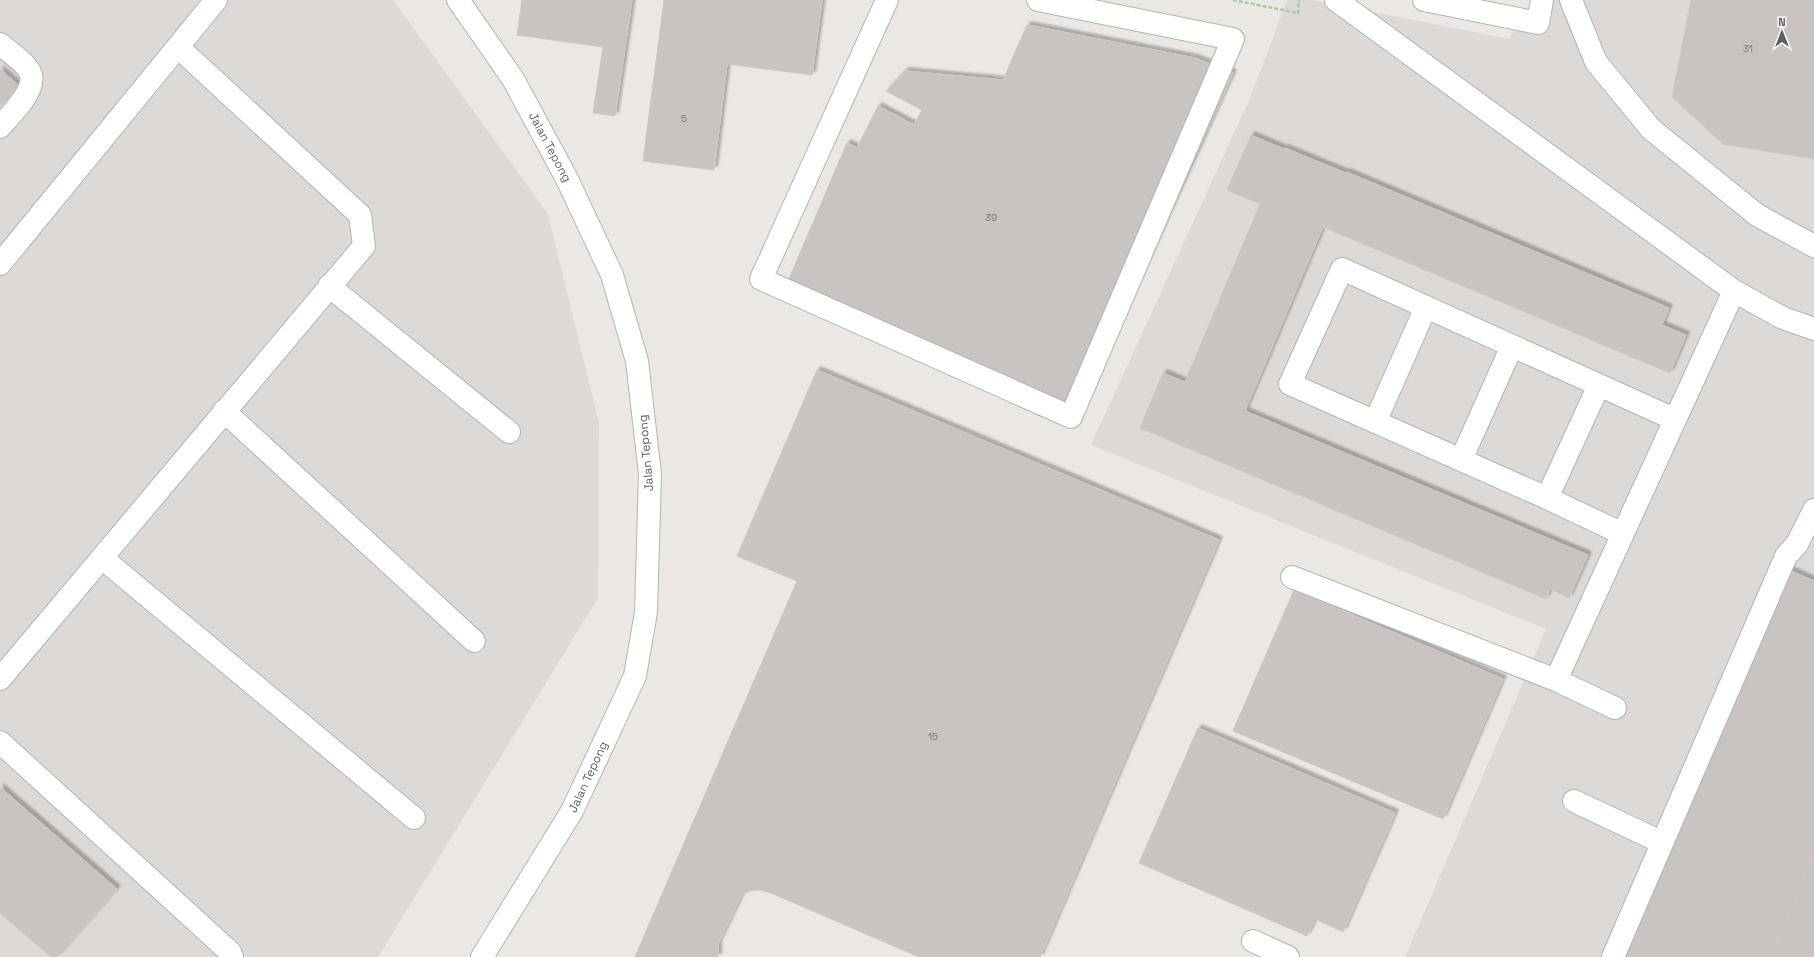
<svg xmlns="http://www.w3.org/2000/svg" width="1814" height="957" font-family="'Space Grotesk',sans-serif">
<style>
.industrial{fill:#ddd9d7}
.building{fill:#c9c4c1;stroke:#cfc7c2;filter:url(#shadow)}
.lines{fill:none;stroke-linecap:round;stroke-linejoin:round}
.minor-casing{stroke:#b0b4b6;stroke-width:24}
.path{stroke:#a6cca4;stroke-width:2.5;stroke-dasharray:4 2;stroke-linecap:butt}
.minor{stroke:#fff;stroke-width:22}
.labels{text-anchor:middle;stroke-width:3.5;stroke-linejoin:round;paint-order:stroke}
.number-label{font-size:10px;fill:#767979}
.street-label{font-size:12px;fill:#5b6061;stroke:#fff}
</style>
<defs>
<filter id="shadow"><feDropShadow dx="3.5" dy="-3.5" stdDeviation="1" flood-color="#0004"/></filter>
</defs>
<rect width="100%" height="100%" fill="#ebe7e3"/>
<path class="industrial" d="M0 0H393L548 214 599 423 598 598 378 957H0Z
M1287 0H1313L1509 39 1535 0H1814V957H1405L1546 629 1091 445 1251 96Z"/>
<path class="building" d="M522 0H632L615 116 593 113 603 47 517 35Z
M664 0H822L812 75 727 64 714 170 643 161Z
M1691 0H1814V159L1723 144 1672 97Z
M1027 25 1195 58 1233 73 1078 413 786 286 847 143 857 148 878 106 914 125 922 110 886 91 905 71 1003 80Z
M0 69 18 85 0 106Z
M1251 135 1284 149 1285 148 1346 173 1347 172 1669 308 1662 325 1686 335 1670 373 1323 227 1245 411 1588 555 1569 598 1550 589 1546 599 1140 428 1163 373 1185 382 1260 204 1227 190Z
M817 370 1219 540 1040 957H919L771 893 760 890 749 891 741 896 718 944V957H635L797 581 737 556Z
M1789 570 1814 581V854L1771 957H1626Z
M1294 590 1503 679 1443 819 1233 731Z
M1198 728 1395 813 1343 932 1315 919 1307 936 1139 863Z
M0 787 117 889 57 957H51L0 913Z
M1814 854V957H1771Z"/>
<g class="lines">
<defs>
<path id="minor" d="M458 0 513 79 567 179 612 275 637 361 650 474 646 612 635 676 572 811 482 957
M887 0 761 279 1071 417 1233 39 1038 0
M1336 0 1734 291 1783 318 1814 329
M1424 0 1538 23 1542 0
M1571 0 1596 62 1651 129 1757 215 1814 246
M0 44C8 51 29 65 31 75 35 92 11 114 0 127
M0 264 216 0
M329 286 509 432
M224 411 474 641
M1375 422 1426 307
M1461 460 1512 346
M1547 498 1599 385
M1623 534 1547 498 1290 384 1342 269 1674 419
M102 558 414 818
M1292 577 1556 680 1615 708
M0 679 364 246 360 215 178 47
M1556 680 1734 291
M0 742 230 952 232 957
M1574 801 1661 842
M1253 941 1288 957
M1613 957 1786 556 1797 544 1814 510"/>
</defs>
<use href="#minor" class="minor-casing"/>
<path class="path" d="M1233 0 1298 13 1299 0"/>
<use href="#minor" class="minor"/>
</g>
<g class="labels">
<g class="number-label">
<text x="1748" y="52">31</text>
<text x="684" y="122">5</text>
<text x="991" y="221">39</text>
<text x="933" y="740">15</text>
</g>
<g class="street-label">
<text transform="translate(550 147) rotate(62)" y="4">Jalan Tepong</text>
<text transform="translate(646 453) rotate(-95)" y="4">Jalan Tepong</text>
<text transform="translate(588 777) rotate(-65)" y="4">Jalan Tepong</text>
</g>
</g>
<g transform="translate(1782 32)" stroke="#ffffff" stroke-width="3" paint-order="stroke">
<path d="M0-3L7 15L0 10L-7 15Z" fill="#5b6061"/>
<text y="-6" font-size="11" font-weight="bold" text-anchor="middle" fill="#5b6061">N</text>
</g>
</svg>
